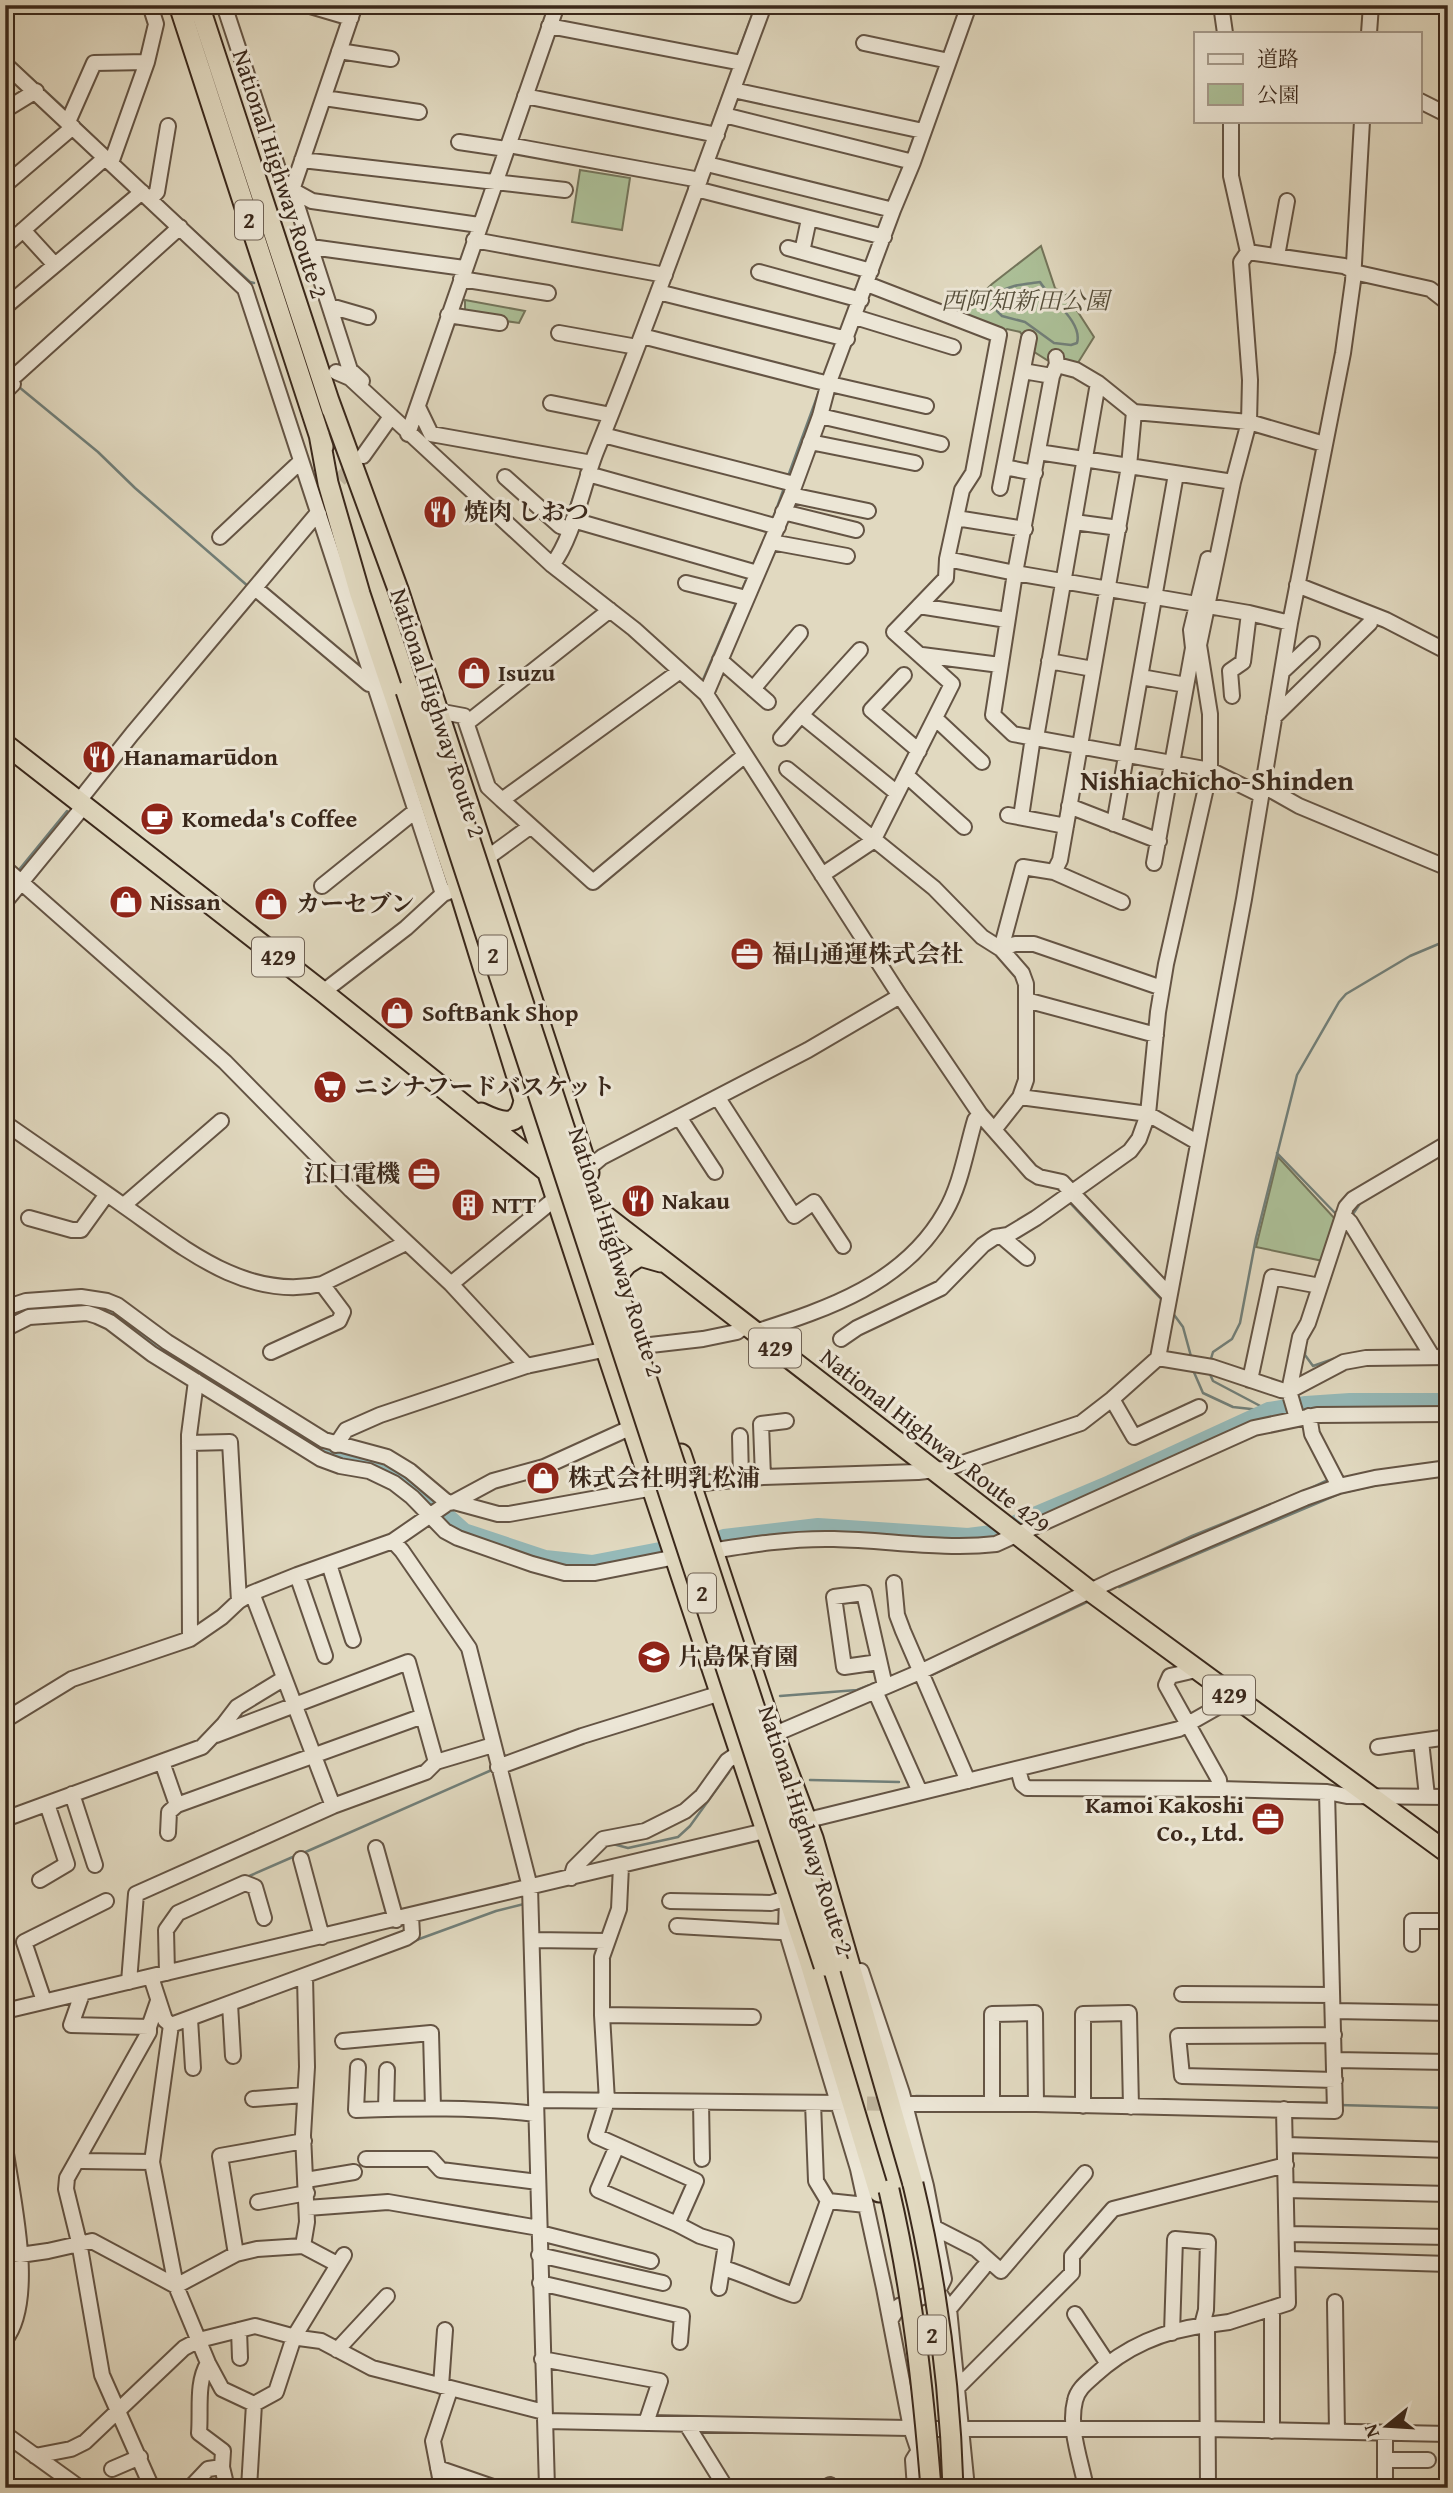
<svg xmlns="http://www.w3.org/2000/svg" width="1453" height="2493" font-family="'Gentium Book Plus','Noto Serif JP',serif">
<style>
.green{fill:#acc098;stroke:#73745a;stroke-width:2}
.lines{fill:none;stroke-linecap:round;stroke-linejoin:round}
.stream{stroke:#717f79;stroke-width:2.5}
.river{stroke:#95b9b8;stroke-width:18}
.minor-tunnel{stroke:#c0b69f;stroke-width:14;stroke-dasharray:14 7;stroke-linecap:butt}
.minor-casing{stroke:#645444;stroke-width:18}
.highway-casing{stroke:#3a281b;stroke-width:23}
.minor{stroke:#ece6d6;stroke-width:14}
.highway{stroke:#e1d9c0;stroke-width:19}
.highway-bridge-casing{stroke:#3a281b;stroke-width:23;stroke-linecap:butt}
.highway-bridge{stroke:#e1d9c0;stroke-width:19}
.labels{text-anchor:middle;stroke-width:6;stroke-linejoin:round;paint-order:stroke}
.shield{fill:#ece6d6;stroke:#6f6153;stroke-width:2}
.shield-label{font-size:23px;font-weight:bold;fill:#3a281b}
.street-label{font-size:24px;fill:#3a281b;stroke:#ece6d6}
.park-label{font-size:24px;font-style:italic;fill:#564e3a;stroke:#ece6d6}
.poi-label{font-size:24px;font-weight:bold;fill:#3a281b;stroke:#ece6d6;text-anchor:start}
.quarter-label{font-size:28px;font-weight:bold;fill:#3a281b;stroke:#ece6d6}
</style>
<rect width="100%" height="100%" fill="#e1d9c0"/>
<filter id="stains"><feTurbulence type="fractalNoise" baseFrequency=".00286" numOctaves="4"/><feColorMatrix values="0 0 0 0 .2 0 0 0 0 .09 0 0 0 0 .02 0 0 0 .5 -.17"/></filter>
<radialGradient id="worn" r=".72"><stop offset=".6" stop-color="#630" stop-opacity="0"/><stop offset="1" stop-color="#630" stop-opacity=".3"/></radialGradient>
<path class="green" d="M580 170 630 178 622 230 572 222Z
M1041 246 1055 288 1067 295 1094 337 1076 366 1047 360 1020 343 1022 335 1020 332 1007 329 1000 334 963 312 992 284Z
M465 300 525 311 519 323 465 315Z
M1278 1157 1336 1220 1323 1261 1256 1247Z"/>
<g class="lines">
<path class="stream" d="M5 54 67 111
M736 58 756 5
M74 118 97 140
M919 124 927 101
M711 127 733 68
M908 154 915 134
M897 183 904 163
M158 198 250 282 254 283
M1040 282C1051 300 1083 322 1077 343L1071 345 1054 343 1025 322 1002 316 997 311C998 306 996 298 1000 293 1009 284 1029 284 1040 282Z
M1437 286 1448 294
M311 296 322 300
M5 375 11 380
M19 387 98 452 135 488 249 587
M787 479 821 386
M565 521 580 478
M772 521 784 488
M752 567 768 531
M578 576 625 613
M741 592 748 576
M702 682 737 601
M747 746 826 866
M18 871 67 811
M831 875 859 920
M5 887 10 881
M899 981 936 1037
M19 1141 100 1198
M1024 1153 1038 1169
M1277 1153 1336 1214
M1069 1202 1163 1301
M1351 1217 1361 1202
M241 1270 254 1274
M1172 1312 1183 1327 1192 1360
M1306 1341 1305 1355 1313 1366 1336 1358
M1210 1362 1213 1352 1232 1339 1240 1323 1256 1238 1297 1075 1339 1002 1346 994 1410 956 1448 940
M1193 1370 1203 1393 1233 1407 1269 1411
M1209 1372 1213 1381 1266 1409
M1306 1413V1405
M1305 1491 1328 1480 1327 1477
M1115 1572 1192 1536 1296 1494
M1119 1587 1341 1493 1386 1483
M929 1676 1087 1602
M884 1695 919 1680
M780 1696 857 1690 880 1681
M810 1780 899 1782
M613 1844 628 1848 678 1837 690 1826 729 1772
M301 1854 494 1769
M247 1877 295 1856
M411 1942 496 1911 524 1904
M916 2096 986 2097
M1196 2101 1329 2103
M1339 2105 1448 2108"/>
<path class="river" d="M5 1320 15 1312 34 1308 91 1306 108 1310 167 1355 328 1453 388 1468 400 1475 464 1532 545 1559 592 1564 660 1551
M724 1538 818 1527 968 1537 992 1534 1110 1484 1269 1411 1306 1405 1350 1402H1448"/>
<path class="minor-tunnel" d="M325 495 357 462
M846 2103 897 2104"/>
<defs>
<path id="minor" d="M224 5 282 181 291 187 350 370 362 381
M307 5 351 18
M355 5 292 190 312 201 479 225
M1221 5 1225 33
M549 26 742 63
M1369 33 1371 5
M864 43 949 61
M339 51 391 59
M5 64 245 289 443 894
M733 90 923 131
M525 96 717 135
M324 98 419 112
M1420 101 1448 115
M5 110 36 91
M724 115 913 162
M68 122 94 63 147 62
M459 142 506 149
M508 145 700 180
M302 160 565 190
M111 163 147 62 156 24 150 5
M707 164 893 210
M5 185 73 127
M696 189 884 237
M150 199 157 192 168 126
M23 230 55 265
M474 240 665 275
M5 246 105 158
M311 247 464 268
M788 248 871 271
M802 252 809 219
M1248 252 1344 266 1358 273 1430 289 1448 303
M1277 256 1287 201
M759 272 861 300
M461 279 548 293
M658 292 847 339
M330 306 368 317
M5 307 142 192
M448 315 500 323
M855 317 953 347
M559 333 637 347
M642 336 817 381 926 406
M1056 357 1057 365 1076 370 1098 383 1134 412 1249 422 1324 444
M1057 364 1052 376 1015 573 993 715 1013 734 1210 770 1261 795
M1023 371 1052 376
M336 372 350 378 552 565 634 629 706 694 900 996 980 1114 1031 1172 1039 1177 1062 1182 1169 1295
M16 375 180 227
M5 392 13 384
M551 403 611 415
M418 407 431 434 592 463
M820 416 941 444
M408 434 557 5
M603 435 794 484
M810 442 915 463
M1038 452 1233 482
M363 456 390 418
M1004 467 1035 473
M588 474 778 527
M505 477 560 526 569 529
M1000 488 1029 338
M791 495 868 511
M783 512 856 530
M956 518 1025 529
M573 520 757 573
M1074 522 1119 528
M220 537 301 461
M771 542 847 556
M947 559 1015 573 1249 613 1290 623
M552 565C573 539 583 485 596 452 656 305 708 155 764 5
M686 583 746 598
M1297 585 1386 620 1448 652
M255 588 369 684 373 683
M919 606 1007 620
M860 650 801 715 897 793
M922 655 1000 665
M720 660 768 702
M1049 661 1093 669
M1282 672 1312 644
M904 675 871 710 919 751
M1141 677 1186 685
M753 689 800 633
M706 694 791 495 820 416 829 382 893 210 913 162 969 5
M1232 696 1230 671 1243 662 1249 613
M448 713 464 716 488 787 502 800 680 671
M1274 717 1370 623
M936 719 982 762
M467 723 610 610
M781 738 801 715
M1036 738 1098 383
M787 769 934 888 982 937 1001 949 1022 973 1026 984V1080L1020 1097 994 1130
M906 775 964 827
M1262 785 1299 806 1448 868
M502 800 593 882 745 755
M78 802 132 734 316 515 319 514
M1069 806 1159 841
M1008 815 1066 826
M1021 817 1033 737
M1114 824 1176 474
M487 858 531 826
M1154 863 1193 648 1191 630 1208 559
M5 868 225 1062 351 1190 451 1284 562 1193
M1054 872 1122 902
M822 875 873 841 952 684 894 632 946 578 947 559 962 490 973 473 999 335 867 284
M322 886 414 812
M5 902 83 807
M1001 949 1023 867 1054 872 1060 860 1129 466 1134 412
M1001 949 1015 944H1034L1162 988
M323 992 406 928 443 894 451 891
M1026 1000 1156 1035
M1020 1097 1148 1114 1197 1142
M718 1098 794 1216 814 1202 843 1246
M679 1117 715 1172
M5 1123C45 1151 85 1178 124 1206 183 1247 245 1301 322 1284L406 1243
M581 1175 602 1157 808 1050 900 996
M124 1205 221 1121
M1343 1215 1350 1222 1432 1356
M29 1218 72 1230H81L107 1194
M1001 1236 1027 1258
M451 1284 527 1366
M5 1308 26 1301 81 1297 107 1301 117 1305 167 1342 324 1440 387 1457 410 1471 448 1503
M5 1329 29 1317 87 1313 97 1316 110 1322 152 1354 321 1459 340 1466 369 1471 394 1483 412 1497 445 1531 458 1538 532 1564 565 1573H595L681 1556
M755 1332C828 1309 905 1283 945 1212 961 1185 966 1150 975 1120L980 1114
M841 1339 857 1328 941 1288 983 1245 995 1237 1008 1235 1036 1218 1130 1151 1139 1139 1148 1114 1158 1012 1166 964 1210 770V714L1199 645 1233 482 1249 422 1250 380 1241 262 1248 252 1231 176V121
M271 1352 339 1321 343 1312 322 1284
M1158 1358 1212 1367 1281 1390 1289 1391 1344 1362 1366 1358 1448 1357
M1250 1380 1272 1277 1320 1286
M1112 1399 1134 1437 1199 1407
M1309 1416 1312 1434 1339 1486
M1297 1418 1289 1391 1300 1337 1308 1323 1346 1207 1353 1199 1448 1143
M740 1436 741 1479
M189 1443 230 1442 239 1601
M336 1445 346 1430 380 1415 526 1366 598 1351 703 1339 737 1332 746 1325
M763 1477 761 1424 786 1421
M683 1485 763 1477 918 1472 945 1469 1081 1423 1112 1399 1158 1358 1244 899 1290 623 1343 353 1353 281 1362 121
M454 1502 493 1481 544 1467 632 1427
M393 1541 402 1551 469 1648 530 1887 547 2488
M705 1552C748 1545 790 1538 834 1539 888 1540 943 1550 996 1544L1254 1428 1317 1415 1448 1414
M329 1564 353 1640
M297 1575 325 1656
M894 1583 897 1615 903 1631 968 1781
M252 1593 333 1806
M190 1639 189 1435 196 1381
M879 1662 844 1667 834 1597 864 1593 885 1686
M1196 1670 1170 1676 1166 1685 1219 1780 1220 1789
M875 1691 920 1792
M5 1720 72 1679 190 1639 222 1617 239 1601 252 1593 297 1575 393 1541 448 1503 454 1502 498 1514H509L659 1487
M775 1734 922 1671 1113 1580 1305 1498 1339 1486 1375 1478 1448 1468
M216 1735 408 1662 436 1762
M1421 1741 1427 1796
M1378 1747 1448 1737
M162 1762 177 1805
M498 1767 582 1736 721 1693
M1018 1769 1022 1784 1027 1788 1220 1789 1327 1792 1347 1796 1448 1797
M72 1794 95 1865
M5 1819 202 1747 224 1724 237 1707 283 1679
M800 1822 1179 1729 1216 1708 1229 1694
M168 1833 169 1812 177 1805 423 1716
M376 1848 396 1920
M301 1859 322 1937
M571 1878 574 1868 603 1839 645 1831 685 1811 702 1796 727 1761 740 1752
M40 1880 67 1864 47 1804
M670 1901 771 1903 787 1898 786 1930 858 2169 884 2288 911 2428 924 2467
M677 1926 780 1932 786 1930
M532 1940 607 1941
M1412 1944V1921H1448
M861 1971 902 2093 926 2186 944 2279 938 2291 899 2306 891 2319
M167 1973 166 1930 178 1913 245 1883 255 1887 264 1918
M151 1977 165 2020 171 2025
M129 1982 136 1894 333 1806 426 1772 436 1762 493 1745
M82 1994 71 2025 149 2027 158 2001
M1182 1994 1332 1995
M44 2001 24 1942 106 1901
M230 2004 233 2056
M5 2011 773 1829
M1333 2011 1448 2013
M602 2015 753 2017
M190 2019 193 2068
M171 2025 152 2162 176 2286 208 2363 222 2389 254 2404 249 2488
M171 2025 406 1938 412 1934 411 1916
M149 2027V2032L67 2178 66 2189 79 2242 102 2375 152 2488
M1334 2035 1178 2036 1182 2076 1335 2080
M343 2041 431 2033 433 2108
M1335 2060 1448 2062
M358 2067 356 2110C417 2108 476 2107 536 2114
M253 2099 304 2095
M537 2100 845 2103
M701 2102 702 2159
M813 2103 816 2181 828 2201
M897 2104H1036L1335 2111 1327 1792
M992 2104V2014L1035 2013 1036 2104
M1083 2106V2014L1129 2013 1131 2107
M386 2109 387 2070
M1286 2145 1448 2150
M617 2146 598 2190 677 2224 696 2181 596 2136 607 2101 602 2015V1957L619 1909 621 1866
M5 2147C12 2197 37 2299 5 2340
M366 2159H431L441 2170 538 2182
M83 2161 152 2162
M306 2180 354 2172
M1286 2190 1448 2194
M258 2202 307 2193
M307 2208 388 2202 539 2228
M677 2224 700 2236 726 2244 719 2288
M935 2228 976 2249 1001 2271 1085 2173
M540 2233 651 2261
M1288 2234 1448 2237
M303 2246 337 2264
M5 2253 20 2255 48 2251 92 2241 176 2286 236 2254 257 2249 303 2246 307 2222 303 2135 307 2067 305 1976
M236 2254 220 2156 304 2141
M539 2255 663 2283
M1289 2259 1448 2264
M723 2268C747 2275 769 2287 794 2295L828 2201 866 2205
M540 2283 682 2316 680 2342
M938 2291 949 2309 967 2488
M1335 2302 1337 2432
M949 2309 983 2268
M1075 2314 1108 2364
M239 2330 240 2358
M1172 2333 1175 2239 1208 2242 1206 2310 1202 2325
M337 2350 387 2296
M542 2359 660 2381 646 2423
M208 2363C196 2383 201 2410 199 2433L223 2451 222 2467 227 2488
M441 2386 445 2330
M957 2388 1072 2273V2256L1113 2209 1286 2165
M254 2404 276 2392 294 2337 344 2255
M545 2421 962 2429H1207L1448 2434
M687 2425 726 2488
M1272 2431V2308
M1385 2433V2488
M5 2434 80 2488
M35 2456 71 2449 85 2442 184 2348 199 2340 255 2326 299 2338 321 2341 372 2368 544 2412
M1385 2460H1428
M438 2468 496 2488
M112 2469 140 2457
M190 2488 208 2469 222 2467
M442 2488 433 2441 450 2390
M826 2488 830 2485
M915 2488 913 2460 918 2452
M1086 2488C1081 2461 1068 2428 1075 2401 1077 2390 1086 2383 1094 2376 1125 2347 1165 2330 1207 2325
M1208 2488 1207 2325 1229 2322 1288 2303 1284 2109"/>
<path id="highway" d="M179 5 323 447
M199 5 332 410
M328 398 399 592 589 1173
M319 434 328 483 360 594 459 889 524 1100 606 1350 809 1960 879 2192
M5 744 323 992 549 1173
M481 1113C502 1123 519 1129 524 1100
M581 1197 1090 1591 1448 1853
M621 1271 627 1264 640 1256 661 1262
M681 1454 770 1723 813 1838 913 2184"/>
</defs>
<use href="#minor" class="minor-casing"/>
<use href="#highway" class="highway-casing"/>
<use href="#minor" class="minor"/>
<use href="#highway" class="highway"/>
<defs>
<path id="highway-bridge" d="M406 691 824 1966
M422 694 838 1962
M913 2184C937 2284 950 2385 953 2488
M889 2190C912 2288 923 2387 931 2488"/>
</defs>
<use href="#highway-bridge" class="highway-bridge-casing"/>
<use href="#highway-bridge" class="highway-bridge"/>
</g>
<defs>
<symbol id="restaurant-disc" viewBox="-11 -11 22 22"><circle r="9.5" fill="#8f2418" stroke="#ece6d6"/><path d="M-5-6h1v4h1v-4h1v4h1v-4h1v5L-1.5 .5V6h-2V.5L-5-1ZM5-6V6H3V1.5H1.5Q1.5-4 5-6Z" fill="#fff"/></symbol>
<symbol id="shop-disc" viewBox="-11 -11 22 22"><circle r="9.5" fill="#8f2418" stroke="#ece6d6"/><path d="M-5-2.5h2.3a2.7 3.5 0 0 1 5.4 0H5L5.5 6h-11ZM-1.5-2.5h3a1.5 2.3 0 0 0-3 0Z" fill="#fff"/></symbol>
<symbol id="cafe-disc" viewBox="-11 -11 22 22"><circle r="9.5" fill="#8f2418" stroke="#ece6d6"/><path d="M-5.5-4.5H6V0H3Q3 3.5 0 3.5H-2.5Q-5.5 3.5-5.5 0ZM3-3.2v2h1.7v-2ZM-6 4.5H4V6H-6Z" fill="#fff"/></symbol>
<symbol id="office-disc" viewBox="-11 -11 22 22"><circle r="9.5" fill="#8f2418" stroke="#ece6d6"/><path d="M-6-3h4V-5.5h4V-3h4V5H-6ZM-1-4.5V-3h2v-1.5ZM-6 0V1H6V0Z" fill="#fff"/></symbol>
<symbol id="supermarket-disc" viewBox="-11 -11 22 22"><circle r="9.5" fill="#8f2418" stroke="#ece6d6"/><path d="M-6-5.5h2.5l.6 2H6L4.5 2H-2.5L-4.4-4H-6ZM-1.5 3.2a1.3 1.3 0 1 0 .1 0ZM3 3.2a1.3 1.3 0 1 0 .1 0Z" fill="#fff"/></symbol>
<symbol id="building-disc" viewBox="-11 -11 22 22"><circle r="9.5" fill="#8f2418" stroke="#ece6d6"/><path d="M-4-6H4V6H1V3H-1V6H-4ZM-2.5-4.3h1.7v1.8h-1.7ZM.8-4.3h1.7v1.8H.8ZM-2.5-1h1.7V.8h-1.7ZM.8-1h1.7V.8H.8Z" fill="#fff"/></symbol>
<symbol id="school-disc" viewBox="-11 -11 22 22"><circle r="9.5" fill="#8f2418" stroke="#ece6d6"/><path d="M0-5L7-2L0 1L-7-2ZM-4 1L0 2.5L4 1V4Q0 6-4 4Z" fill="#fff"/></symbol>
</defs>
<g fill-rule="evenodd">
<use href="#restaurant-disc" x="421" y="493" width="38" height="38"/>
<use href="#shop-disc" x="455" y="654" width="38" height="38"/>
<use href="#restaurant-disc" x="80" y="738" width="38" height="38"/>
<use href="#cafe-disc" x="138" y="800" width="38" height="38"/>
<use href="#shop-disc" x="107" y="883" width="38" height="38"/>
<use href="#shop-disc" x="252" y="885" width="38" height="38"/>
<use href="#office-disc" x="728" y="935" width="38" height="38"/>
<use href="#shop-disc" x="378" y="994" width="38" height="38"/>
<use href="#supermarket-disc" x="311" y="1068" width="38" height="38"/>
<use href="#office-disc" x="405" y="1155" width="38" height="38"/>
<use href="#restaurant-disc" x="619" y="1182" width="38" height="38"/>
<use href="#building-disc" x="449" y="1186" width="38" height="38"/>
<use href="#shop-disc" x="524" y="1459" width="38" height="38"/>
<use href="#school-disc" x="635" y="1638" width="38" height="38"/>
<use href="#office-disc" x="1249" y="1800" width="38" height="38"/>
</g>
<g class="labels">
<g class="shield">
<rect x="235" y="200.5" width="28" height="39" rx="5"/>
<rect x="479" y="935.5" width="28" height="39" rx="5"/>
<rect x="252" y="937.5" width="52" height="39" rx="5"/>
<rect x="749" y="1328.5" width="52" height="39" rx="5"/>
<rect x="688" y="1573.5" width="28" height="39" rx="5"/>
<rect x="1203" y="1675.5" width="52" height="39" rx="5"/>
<rect x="918" y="2315.5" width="28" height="39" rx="5"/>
</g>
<g class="shield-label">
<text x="249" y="228">2</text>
<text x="493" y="963">2</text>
<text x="278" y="965">429</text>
<text x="775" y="1356">429</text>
<text x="702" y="1601">2</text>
<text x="1229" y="1703">429</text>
<text x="932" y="2343">2</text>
</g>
<g class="street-label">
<text transform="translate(280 174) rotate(72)" y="8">National Highway Route 2</text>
<text transform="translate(438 713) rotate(72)" y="8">National Highway Route 2</text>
<text transform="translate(616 1252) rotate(72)" y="8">National Highway Route 2</text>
<text transform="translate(935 1441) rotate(38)" y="8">National Highway Route 429</text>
<text transform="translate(806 1830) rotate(72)" y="8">National Highway Route 2</text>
</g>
<g class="park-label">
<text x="1025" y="309">西阿知新田公園</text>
</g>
<g class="poi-label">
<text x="464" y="520">焼肉 しおつ</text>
<text x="498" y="681">Isuzu</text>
<text x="124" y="765">Hanamarūdon</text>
<text x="182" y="827">Komeda's Coffee</text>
<text x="150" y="910">Nissan</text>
<text x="296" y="912">カーセブン</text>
<text x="772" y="962">福山通運株式会社</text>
<text x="422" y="1021">SoftBank Shop</text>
<text x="354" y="1095">ニシナフードバスケット</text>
<text x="400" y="1182" text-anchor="end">江口電機</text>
<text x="662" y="1209">Nakau</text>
<text x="492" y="1213">NTT</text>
<text x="568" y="1486">株式会社明乳松浦</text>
<text x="678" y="1665">片島保育園</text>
<text x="1244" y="1813" text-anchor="end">Kamoi Kakoshi<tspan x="1244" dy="28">Co., Ltd.</tspan></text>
</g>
<g class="quarter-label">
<text x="1217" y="790">Nishiachicho-Shinden</text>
</g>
</g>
<rect width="1453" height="2493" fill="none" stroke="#e1d9c0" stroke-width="28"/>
<rect x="7" y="7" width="1439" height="2479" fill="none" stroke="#3a281b" stroke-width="3.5"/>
<rect x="14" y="14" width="1425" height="2465" fill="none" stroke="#3a281b" stroke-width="2"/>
<rect x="1194" y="32" width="228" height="91" fill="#ece6d6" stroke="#a59a8b" stroke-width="2"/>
<rect x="1208" y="54" width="35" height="10" fill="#ece6d6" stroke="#a59a8b" stroke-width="2"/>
<text x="1257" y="66" font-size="21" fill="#3a281b">道路</text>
<rect x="1208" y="84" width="35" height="21" fill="#acc098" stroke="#a59a8b" stroke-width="2"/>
<text x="1257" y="102" font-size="21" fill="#3a281b">公園</text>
<g transform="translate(1387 2426) rotate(252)" stroke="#ece6d6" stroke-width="5" paint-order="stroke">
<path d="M0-5L12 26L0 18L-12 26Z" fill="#3a281b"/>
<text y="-10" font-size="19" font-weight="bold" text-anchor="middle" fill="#3a281b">N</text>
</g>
<rect width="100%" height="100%" filter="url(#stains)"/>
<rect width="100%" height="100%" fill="url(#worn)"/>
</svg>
